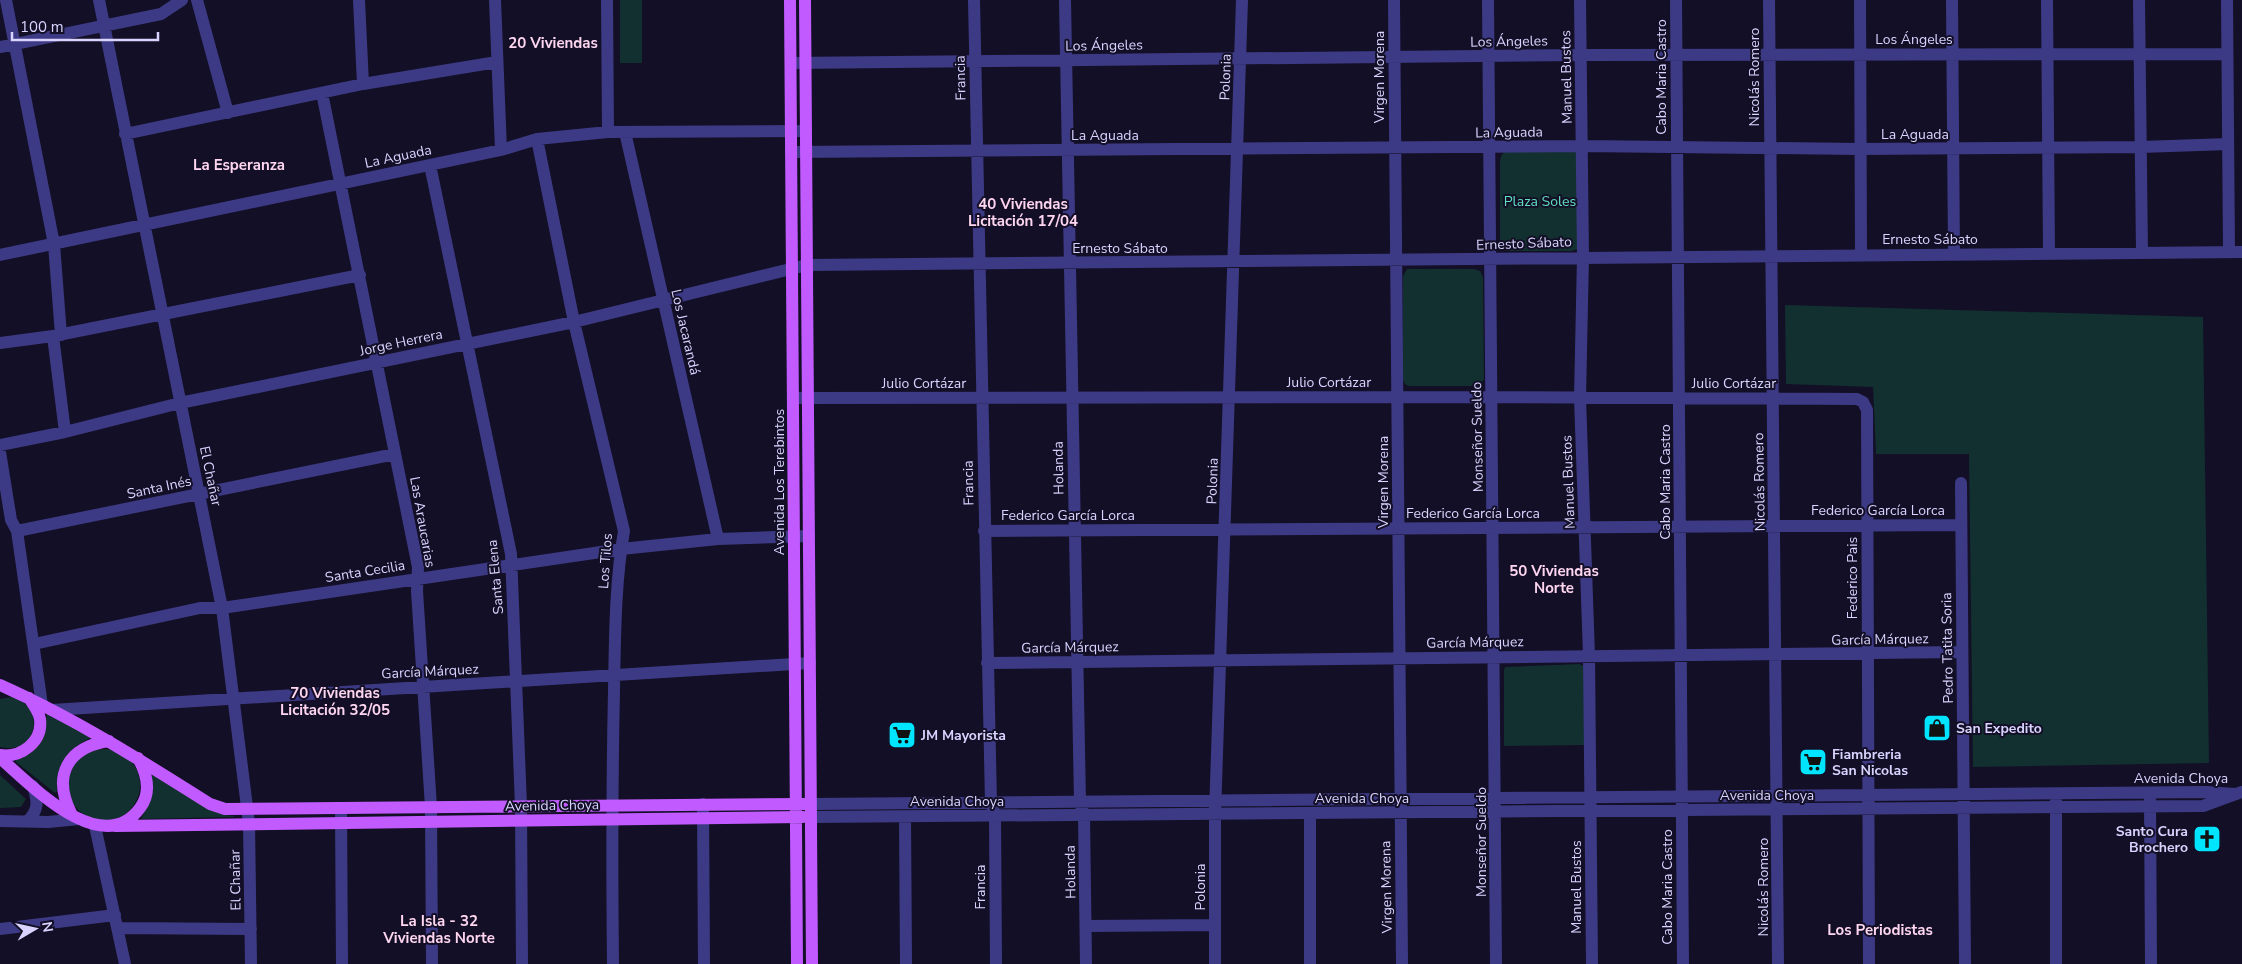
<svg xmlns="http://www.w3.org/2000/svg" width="2242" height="964" font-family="'Nunito Sans',sans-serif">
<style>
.green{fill:#12302f}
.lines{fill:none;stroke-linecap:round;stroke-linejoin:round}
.minor{stroke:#3d3a85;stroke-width:12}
.major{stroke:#c25bff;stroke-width:12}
.labels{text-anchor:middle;stroke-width:4;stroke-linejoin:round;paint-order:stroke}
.street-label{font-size:14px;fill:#d9d4ff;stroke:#130f26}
.park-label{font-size:14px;fill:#5fe0c0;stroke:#130f26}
.poi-label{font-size:14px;font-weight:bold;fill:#d9d4ff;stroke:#130f26;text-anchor:start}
.neighbourhood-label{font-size:15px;font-weight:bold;fill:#ffd6f0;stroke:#130f26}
</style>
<rect width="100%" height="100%" fill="#130f26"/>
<path class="green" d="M620 0H642V63H620Z
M1575 151 1579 153 1578 249 1571 251H1507L1502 249 1500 244V160L1502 154 1506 152Z
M1407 269H1474L1480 271 1483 277 1484 380 1476 386H1409L1405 384 1403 380V276Z
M1785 305 2203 317 2209 763 1973 767 1969 454H1876L1873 387 1786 384Z
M1579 664 1584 666 1587 745 1504 746V670L1505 667Z
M11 697C48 706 37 756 0 747V699Z
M47 714 91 737C88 740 82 742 78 745 62 756 56 772 57 791L55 793 16 762V760C31 755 43 746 46 729 47 724 45 719 47 714Z
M68 785a36 36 0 1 1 72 0a36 36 0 1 1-72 0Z
M154 774 225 815 234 816 233 817 141 819 145 811 152 776Z
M0 775 26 799 21 807 0 808Z"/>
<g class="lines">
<path class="minor" d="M6 0 54 244 61 335
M99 0 222 608 249 823 251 964
M197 0 228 113
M359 0 363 84
M495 0 501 150
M607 0 608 132
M974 0 991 803 995 816 996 964
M1065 0 1080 802 1084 815 1086 964
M1394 0 1402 964
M1488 0 1496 964
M1580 0 1583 256 1580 398 1589 655 1592 964
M1676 0 1683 964
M1769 0 1778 964
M1860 0 1861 254
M1952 0 1954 255
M2047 0 2049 253
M2139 0 2142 253
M2227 0 2229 252
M0 47 161 14 182 0
M791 63 1580 55 2227 54
M322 93 418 567 417 591 431 807 432 964
M625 132 718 539
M125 134 363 84 497 62
M537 139 574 322 624 531C615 583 615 637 614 690 612 782 612 873 613 964
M791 152 1583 146 1860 149 2141 147 2228 144
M430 165 511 554 521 806 522 964
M0 255 501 150 537 139 608 132 806 131
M53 336 65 432
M0 343 53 336 360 275
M793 398 1492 397 1857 399 1863 402 1867 410 1869 964
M0 445 65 432 180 403 574 322 807 265 2242 252
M0 452 11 520 17 531 42 705
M1961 483 1965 964
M17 531 395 454
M984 531 1961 525
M34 644 200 608H222L621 549 718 539 809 536
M987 663 1962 652
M52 710 810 663
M2150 800 2151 964
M2056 801V964
M703 804 704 964
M811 804 2206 792 2235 794
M341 808 342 964
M1310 814V964
M811 817 2203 806 2242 792
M905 817 906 964
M0 821 48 822 79 819
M27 822C39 810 38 802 33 786
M95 826 125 964
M1086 926 1215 925
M117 928 251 929
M0 929 115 915
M1215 964V814L1242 0"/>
<path class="major" d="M790 0 797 964
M805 0 812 964
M0 685C74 718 142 761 210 804L225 809 804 804
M0 755C21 758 43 742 40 719 39 712 33 704 29 698
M0 758C31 785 102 860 140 808 152 792 147 774 138 758
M71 813C52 775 68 747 109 741
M115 826 803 817"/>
</g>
<defs>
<symbol id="shop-square" viewBox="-11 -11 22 22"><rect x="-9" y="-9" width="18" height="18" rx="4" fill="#00e5ff" stroke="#130f26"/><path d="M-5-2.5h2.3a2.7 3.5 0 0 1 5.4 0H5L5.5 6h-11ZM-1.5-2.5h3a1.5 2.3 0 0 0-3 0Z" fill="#111"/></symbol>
<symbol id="supermarket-square" viewBox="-11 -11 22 22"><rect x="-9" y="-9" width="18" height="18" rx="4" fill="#00e5ff" stroke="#130f26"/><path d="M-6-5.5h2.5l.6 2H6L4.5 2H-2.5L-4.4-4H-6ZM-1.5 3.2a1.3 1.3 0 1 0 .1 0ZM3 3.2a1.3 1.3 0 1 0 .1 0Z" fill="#111"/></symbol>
<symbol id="church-square" viewBox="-11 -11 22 22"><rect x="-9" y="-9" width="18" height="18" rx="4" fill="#00e5ff" stroke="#130f26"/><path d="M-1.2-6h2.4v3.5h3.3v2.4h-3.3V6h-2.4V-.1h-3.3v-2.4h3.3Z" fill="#111"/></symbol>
</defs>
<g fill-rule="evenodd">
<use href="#shop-square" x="1921" y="712" width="32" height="32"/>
<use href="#supermarket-square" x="886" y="719" width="32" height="32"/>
<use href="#supermarket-square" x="1797" y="746" width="32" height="32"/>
<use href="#church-square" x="2191" y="823" width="32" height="32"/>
</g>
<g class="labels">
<g class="street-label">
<text x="1914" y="44">Los Ángeles</text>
<text transform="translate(1509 41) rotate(-1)" y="5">Los Ángeles</text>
<text transform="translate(1104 45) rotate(-1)" y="5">Los Ángeles</text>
<text transform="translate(1225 77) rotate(-88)" y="5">Polonia</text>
<text transform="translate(1379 77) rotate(-90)" y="5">Virgen Morena</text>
<text transform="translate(1566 77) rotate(-91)" y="5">Manuel Bustos</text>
<text transform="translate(1661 77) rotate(-90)" y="5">Cabo Maria Castro</text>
<text transform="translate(1754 77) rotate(-90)" y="5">Nicolás Romero</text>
<text transform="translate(960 78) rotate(-91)" y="5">Francia</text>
<text transform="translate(1509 132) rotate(-1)" y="5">La Aguada</text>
<text x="1915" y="139">La Aguada</text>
<text x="1105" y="140">La Aguada</text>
<text transform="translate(398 156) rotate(-12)" y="5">La Aguada</text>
<text x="1930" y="244">Ernesto Sábato</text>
<text transform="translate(1524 243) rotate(-2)" y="5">Ernesto Sábato</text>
<text x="1120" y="253">Ernesto Sábato</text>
<text transform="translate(686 332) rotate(77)" y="5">Los Jacarandá</text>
<text transform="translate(401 342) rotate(-12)" y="5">Jorge Herrera</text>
<text x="1329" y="387">Julio Cortázar</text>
<text x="924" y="388">Julio Cortázar</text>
<text x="1734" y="388">Julio Cortázar</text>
<text transform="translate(1477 437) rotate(-91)" y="5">Monseñor Sueldo</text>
<text transform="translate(1058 468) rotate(-91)" y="5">Holanda</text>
<text transform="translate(211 476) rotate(78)" y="5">El Chañar</text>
<text transform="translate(1212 481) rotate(-88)" y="5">Polonia</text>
<text transform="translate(779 482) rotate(-90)" y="5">Avenida Los Terebintos</text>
<text transform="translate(1383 482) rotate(-90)" y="5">Virgen Morena</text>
<text transform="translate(1568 482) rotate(-92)" y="5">Manuel Bustos</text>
<text transform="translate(1665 482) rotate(-90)" y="5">Cabo Maria Castro</text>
<text transform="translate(1759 482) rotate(-91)" y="5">Nicolás Romero</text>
<text transform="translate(968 483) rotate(-91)" y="5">Francia</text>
<text transform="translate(159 487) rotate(-12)" y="5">Santa Inés</text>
<text x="1878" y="515">Federico García Lorca</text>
<text x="1473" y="518">Federico García Lorca</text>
<text x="1068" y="520">Federico García Lorca</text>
<text transform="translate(423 522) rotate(80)" y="5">Las Araucarias</text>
<text transform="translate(605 561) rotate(-86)" y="5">Los Tilos</text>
<text transform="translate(365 571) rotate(-9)" y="5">Santa Cecilia</text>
<text transform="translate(495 577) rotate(-95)" y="5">Santa Elena</text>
<text transform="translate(1852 578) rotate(-90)" y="5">Federico Pais</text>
<text transform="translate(1880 639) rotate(-1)" y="5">García Márquez</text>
<text transform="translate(1475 642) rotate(-1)" y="5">García Márquez</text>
<text transform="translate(1070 647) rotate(-1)" y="5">García Márquez</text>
<text transform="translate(1947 648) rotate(-91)" y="5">Pedro Tatita Soria</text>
<text transform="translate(430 671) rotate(-3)" y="5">García Márquez</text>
<text x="2181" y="783">Avenida Choya</text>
<text x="1767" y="800">Avenida Choya</text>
<text x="1362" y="803">Avenida Choya</text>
<text x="957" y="806">Avenida Choya</text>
<text transform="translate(552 805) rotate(-1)" y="5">Avenida Choya</text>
<text transform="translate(1481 842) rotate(-90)" y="5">Monseñor Sueldo</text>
<text transform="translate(1070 872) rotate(-91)" y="5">Holanda</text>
<text transform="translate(235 880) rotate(-91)" y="5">El Chañar</text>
<text transform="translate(980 887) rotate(-90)" y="5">Francia</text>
<text transform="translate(1200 887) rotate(-90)" y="5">Polonia</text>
<text transform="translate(1386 887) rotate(-91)" y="5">Virgen Morena</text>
<text transform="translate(1576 887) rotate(-90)" y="5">Manuel Bustos</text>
<text transform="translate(1667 887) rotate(-90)" y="5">Cabo Maria Castro</text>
<text transform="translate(1763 887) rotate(-90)" y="5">Nicolás Romero</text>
</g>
<g class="park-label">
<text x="1540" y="206">Plaza Soles</text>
</g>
<g class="poi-label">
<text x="1956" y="733">San Expedito</text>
<text x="921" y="740">JM Mayorista</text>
<text x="1832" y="759">Fiambreria<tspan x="1832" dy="16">San Nicolas</tspan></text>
<text x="2188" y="836" text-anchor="end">Santo Cura<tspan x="2188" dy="16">Brochero</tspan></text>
</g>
<g class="neighbourhood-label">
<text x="553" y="48">20 Viviendas</text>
<text x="239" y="170">La Esperanza</text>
<text x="1023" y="209">40 Viviendas<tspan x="1023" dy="17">Licitación 17/04</tspan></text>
<text x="1554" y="576">50 Viviendas<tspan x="1554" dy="17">Norte</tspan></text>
<text x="335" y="698">70 Viviendas<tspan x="335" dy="17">Licitación 32/05</tspan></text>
<text x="439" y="926">La Isla - 32<tspan x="439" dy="17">Viviendas Norte</tspan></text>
<text x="1880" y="935">Los Periodistas</text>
</g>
</g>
<g transform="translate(35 929) rotate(81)" stroke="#130f26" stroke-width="4" paint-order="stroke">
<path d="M0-4L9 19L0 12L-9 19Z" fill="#d9d4ff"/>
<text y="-8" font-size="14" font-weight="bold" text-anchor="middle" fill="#d9d4ff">N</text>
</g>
<path d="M12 32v8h146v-8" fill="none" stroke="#d9d4ff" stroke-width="2.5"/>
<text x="20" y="32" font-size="15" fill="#d9d4ff" stroke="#130f26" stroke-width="4" paint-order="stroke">100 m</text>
</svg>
